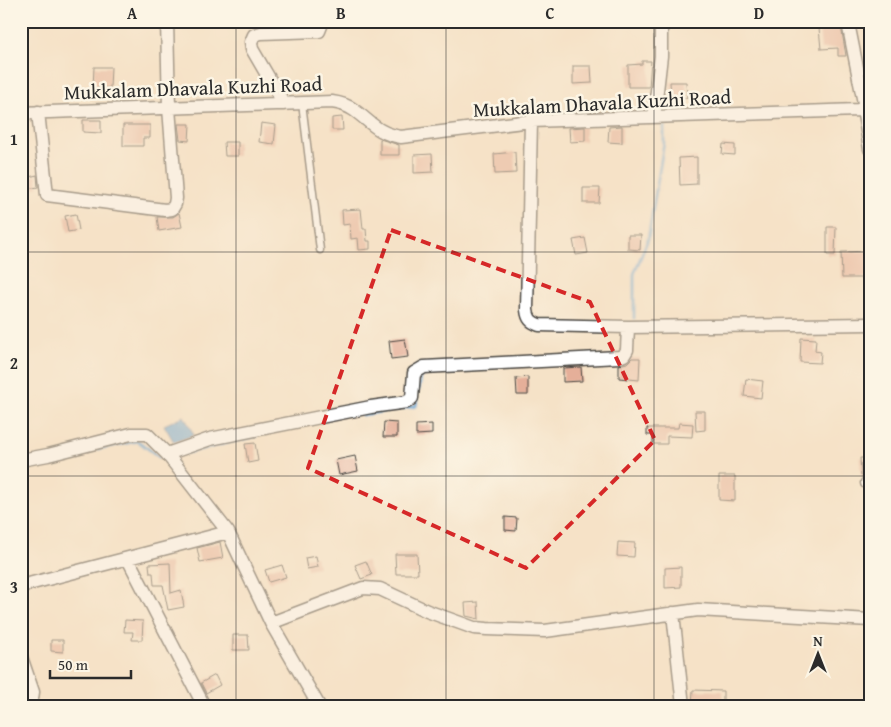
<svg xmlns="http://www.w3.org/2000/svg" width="891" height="727" font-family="'Gentium Book Plus',serif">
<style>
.water{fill:#62a3d5;stroke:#466780}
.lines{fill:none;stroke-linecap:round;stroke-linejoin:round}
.stream{stroke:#62a3d5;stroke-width:3}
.building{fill:#e5af99}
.service-casing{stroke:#494642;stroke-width:9}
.minor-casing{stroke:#494642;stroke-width:15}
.service{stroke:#fff;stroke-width:6}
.minor{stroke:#fff;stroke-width:12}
.marked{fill:none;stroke:#d62828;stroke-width:4;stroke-dasharray:10 6;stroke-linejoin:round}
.grid{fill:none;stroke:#2b2b2b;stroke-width:1;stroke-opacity:0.55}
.labels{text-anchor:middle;stroke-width:5;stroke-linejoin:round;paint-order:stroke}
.street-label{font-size:20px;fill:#2b2b2b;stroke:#fcf5e5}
.neatline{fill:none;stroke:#2b2b2b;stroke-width:2}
.grid-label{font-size:16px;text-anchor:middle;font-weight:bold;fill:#2b2b2b}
</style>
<rect width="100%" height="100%" fill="#fcf5e5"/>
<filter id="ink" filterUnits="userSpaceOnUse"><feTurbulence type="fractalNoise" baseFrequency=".02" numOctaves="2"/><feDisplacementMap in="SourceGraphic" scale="10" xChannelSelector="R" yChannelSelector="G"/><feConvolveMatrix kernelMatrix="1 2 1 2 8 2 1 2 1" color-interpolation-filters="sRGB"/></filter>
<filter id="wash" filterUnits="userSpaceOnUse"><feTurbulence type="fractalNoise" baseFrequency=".0096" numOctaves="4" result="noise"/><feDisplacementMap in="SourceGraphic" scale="20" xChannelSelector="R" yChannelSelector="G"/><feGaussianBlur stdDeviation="1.12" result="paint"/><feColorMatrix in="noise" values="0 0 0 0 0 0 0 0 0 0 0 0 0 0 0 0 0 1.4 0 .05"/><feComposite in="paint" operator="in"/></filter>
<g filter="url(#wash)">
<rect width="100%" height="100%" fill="#f5e2c7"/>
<path class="water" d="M184 416 194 435 174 442 164 425Z"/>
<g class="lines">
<path class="stream" d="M667 51 668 21
M665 107 667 58
M634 318V274L648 239 664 142V126
M604 364 625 365 628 357
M419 389 421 376 431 372
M362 415 416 406 417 400
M97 449 138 441 159 457
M186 453 256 436"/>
</g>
<g id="blocks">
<path class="building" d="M841 26 846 56H838V48L821 49 819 28Z
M642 61H651L649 87H628V65L642 64Z
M573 66H591L592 83 573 84Z
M94 67H111L110 88H93Z
M670 82H686L687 98H671Z
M342 117 343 130H332V118Z
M83 120H101V133L83 132Z
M261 123 276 125 274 144 259 142Z
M178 124H190L189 141 180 140Z
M123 125H150V138H143V146H123Z
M622 126V143L608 142 609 127Z
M585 127V141L570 142 569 128Z
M380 139 399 145V155H380Z
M224 142H238V156H225Z
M723 144 735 145V155L722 154Z
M515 152 516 173 495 174 494 154Z
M432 154 433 172 414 173V155Z
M697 157V184L680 185 679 158Z
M37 175 38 187 28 189 25 178Z
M583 188H600L599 203H583Z
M361 209 363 229H366L367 241H370V249L359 250 358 238 351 239 350 224 343 225 342 210Z
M179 213 182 227 159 231 157 217H173Z
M76 214 79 230 68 232 65 216Z
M827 227H836L835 255H827Z
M628 235H641L640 250 628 249Z
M585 238 588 253 576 255 573 240Z
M870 251V278H842L841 252Z
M801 338 816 339 815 351 821 352 820 363 800 362Z
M405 339 408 357 391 359 389 341Z
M632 358H640L639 380 619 378V365L627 363Z
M581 367 582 381 563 382V368Z
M528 377V395H517L516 378Z
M746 379 763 381 761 398 744 396Z
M695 411H705V430L696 431Z
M384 422 397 423V437H383Z
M679 423 693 424 692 437 667 436V444H653V435H647V428H678Z
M432 424V434L416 435V425Z
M255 443 258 461 248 463 245 444Z
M355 456 358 471 339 475 336 460Z
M860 458H870V475L861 476Z
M719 476H735V501L719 500Z
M505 517 517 518 516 531 505 530Z
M220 542 223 558 200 562 197 548Z
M618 542 635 543 634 557 617 556Z
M395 554H417L418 574H396Z
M316 556 318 567 307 569 305 558Z
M366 561 372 575 361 579 355 565Z
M170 563 171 593 181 590 184 607 168 610 163 585H154L153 573H150L149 564Z
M282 565 286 577 269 582 265 570Z
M681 567V587L665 588V568Z
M478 602 479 619 466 616 465 603Z
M125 620 143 621 142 640H132L133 632H124Z
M233 635H248L249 650H233Z
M51 640H63V652L51 651Z
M215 675 220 685 206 693 201 683Z
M693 690 723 691V706H692Z"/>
</g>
</g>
<g filter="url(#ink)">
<use href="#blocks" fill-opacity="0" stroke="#494642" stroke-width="1"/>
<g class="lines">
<defs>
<path id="service" d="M302 103 320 250"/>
<path id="minor" d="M284 104 252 49 251 42 254 35 261 33 319 31 323 21
M863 109 870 149
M38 112 47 195 165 210 172 209 175 204 176 198 169 108 167 21
M21 113 332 102C339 103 347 105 354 110 371 122 378 134 401 137L531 121 858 110 863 109 864 103 849 28 851 23 855 21
M654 117 661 56V21
M531 121 527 310C528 319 531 322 539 325L628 327 870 324
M167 454 210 439 371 407 407 402 412 398 414 373 424 367 619 357 624 355 627 350 628 327
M21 460 48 455 131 434H147L167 454 228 532 271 623 319 706
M867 483H870
M128 559 204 706
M21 586 228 532
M673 613 683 706
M271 623 363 588 380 589 427 611 474 628 487 629 545 631 698 610 870 620
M21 657 33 692 32 699 21 705"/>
</defs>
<use href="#service" class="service-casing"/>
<use href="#minor" class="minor-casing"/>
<use href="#service" class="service"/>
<use href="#minor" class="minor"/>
</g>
</g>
<path d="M0 0H891V727H0ZM391 230 590 302 655 440 526 568 308 468Z" fill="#f5e2c7" fill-opacity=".55" fill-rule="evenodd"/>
<path class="marked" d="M391 230 590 302 655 440 526 568 308 468Z"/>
<path class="grid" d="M236 21V706M446 21V706M654 21V706M21 252H870M21 476H870"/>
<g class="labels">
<g class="street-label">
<text transform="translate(193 88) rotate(-2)" y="7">Mukkalam Dhavala Kuzhi Road</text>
<text transform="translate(602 103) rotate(-3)" y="7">Mukkalam Dhavala Kuzhi Road</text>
</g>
</g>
<rect width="891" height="727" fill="none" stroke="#fcf5e5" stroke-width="55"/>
<g transform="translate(818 654)" stroke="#fcf5e5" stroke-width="4" paint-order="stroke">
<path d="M0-4L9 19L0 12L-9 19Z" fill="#2b2b2b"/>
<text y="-8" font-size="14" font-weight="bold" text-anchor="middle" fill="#2b2b2b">N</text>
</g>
<path d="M50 670v8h81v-8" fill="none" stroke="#2b2b2b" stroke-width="2.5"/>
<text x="58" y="670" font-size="15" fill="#2b2b2b" stroke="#fcf5e5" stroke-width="4" paint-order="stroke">50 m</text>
<rect x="28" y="28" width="836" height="672" class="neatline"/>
<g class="grid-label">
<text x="132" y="19">A</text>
<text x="341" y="19">B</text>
<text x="550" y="19">C</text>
<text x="759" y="19">D</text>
<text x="14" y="145">1</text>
<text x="14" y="369">2</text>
<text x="14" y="593">3</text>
</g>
</svg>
